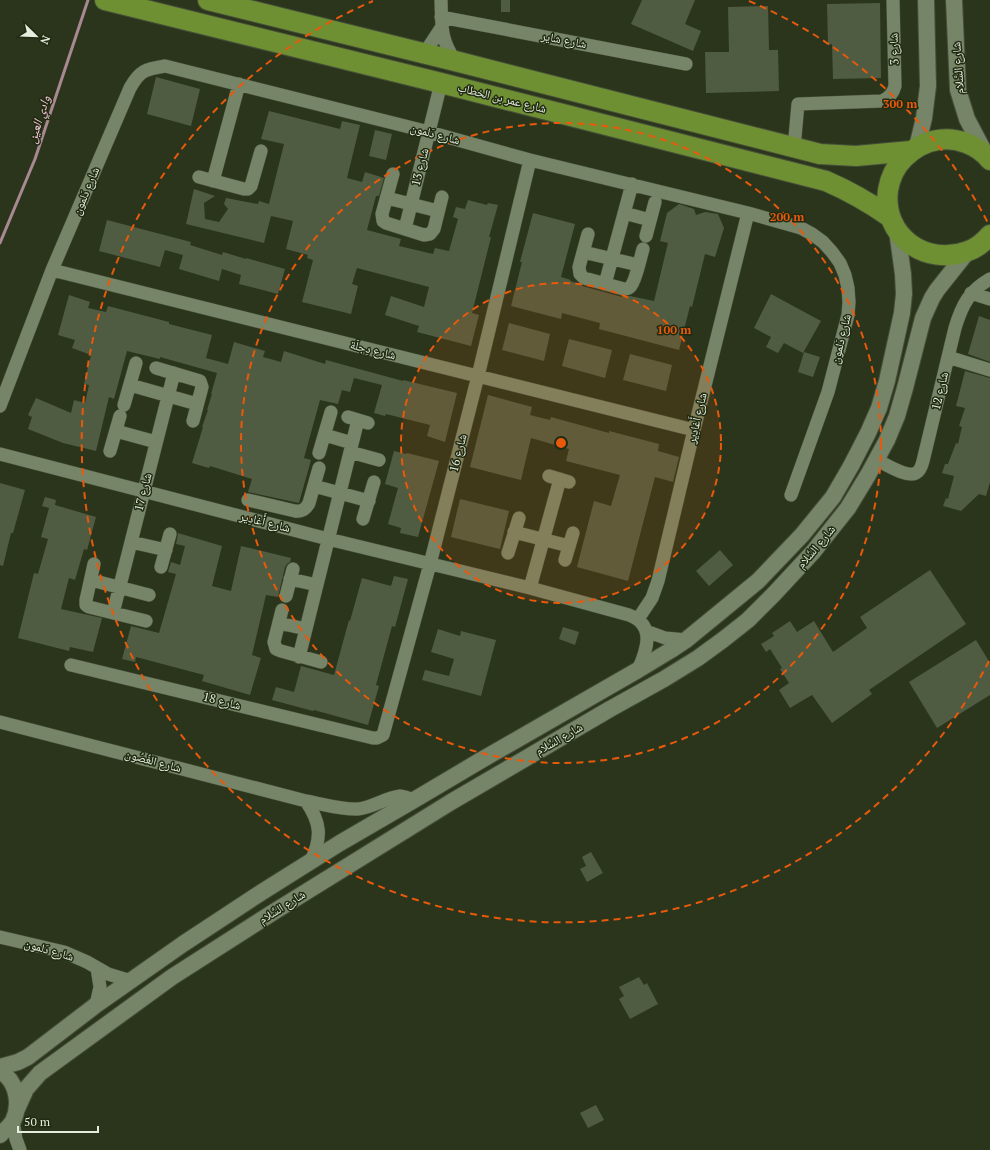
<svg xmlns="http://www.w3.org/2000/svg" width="990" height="1150" font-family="'PT Serif','Noto Naskh Arabic',serif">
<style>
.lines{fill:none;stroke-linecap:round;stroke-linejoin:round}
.stream{stroke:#a88992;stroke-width:3}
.building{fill:#505c41}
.minor-casing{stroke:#464f39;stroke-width:14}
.tertiary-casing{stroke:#464f39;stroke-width:18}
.primary-casing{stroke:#464f39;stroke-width:22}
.minor{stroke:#768467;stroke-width:13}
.tertiary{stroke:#768467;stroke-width:16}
.primary{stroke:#6f8f33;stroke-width:20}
.ring{fill:none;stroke:#e8590c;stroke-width:2;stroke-dasharray:7 5}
.labels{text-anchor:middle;stroke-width:3;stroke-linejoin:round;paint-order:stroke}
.street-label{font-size:12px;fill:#e6edde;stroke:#202b12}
.water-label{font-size:13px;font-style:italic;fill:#f9cadd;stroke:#202b12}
.centre{fill:#e8590c;stroke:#202b12;stroke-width:2}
.ring-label{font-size:12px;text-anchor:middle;font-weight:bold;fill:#e8590c;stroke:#202b12;stroke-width:3;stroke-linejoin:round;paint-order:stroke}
</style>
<rect width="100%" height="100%" fill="#2a351c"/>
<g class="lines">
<path class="stream" d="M0 243 35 159 88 0"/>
</g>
<path class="building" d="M501 0H510V12H501Z
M642 0H695L685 24 701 31 693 51 631 24Z
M880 3 881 78 833 79 832 44 828 45 827 4Z
M768 6 769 50H778L779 91 706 93 705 52H729L728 7Z
M156 77 200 89 191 126 147 114Z
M269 111 340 129 342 121 360 125 347 178 362 182 365 172 384 178 379 196H376L367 230 401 239 399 246 433 254 435 248 449 251 458 219 453 217 456 207 465 209 468 200 487 205 488 203 498 205 489 237H491L472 313 479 315 471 346 417 332 419 326 385 315 391 296 424 307 429 287 357 268 352 284 358 286 351 314 302 302 313 260 307 258 308 255 286 249 293 221 271 216 264 243 186 224 194 189 215 196 204 203 205 219 219 222 228 209 224 204 226 198 258 204 259 201 269 204 284 144 261 139Z
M375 130 392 134 386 160 369 156Z
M679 204 694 209 696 215 705 212 718 214 724 228 715 257 705 254 692 307 690 306 679 350 599 329 600 323 562 313 561 319 511 306 522 262H520L533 213 575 224 561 277 571 280 570 281 577 283 582 286 622 297 630 296 654 301 668 243 660 241 667 213Z
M107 220 191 242 190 245 222 255 223 252 246 259V258L285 269 278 294 239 284 241 275 222 269 219 281 179 269 183 255 165 250 160 267 99 251Z
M771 294 821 321 803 353 784 343 778 353 766 347 771 337 754 328Z
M69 295 90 302 88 308 106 312 108 306 169 322V324L212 335 206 358 228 364 234 342 265 351 263 357 281 362 284 351 325 364 326 360 403 381V380L457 393 445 442 427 436 430 425 386 414 385 416 374 413 382 385 354 378 350 392 342 390 338 404 320 400 304 458 311 460 299 503 248 492 252 479 210 466 209 468 192 463 203 427H202L208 410H207L212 394H211L217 373 160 357V359L127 351 114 399 109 397 96 451 63 443 28 429 32 417 28 415 36 398 71 413 74 400 85 403 89 385 84 384 91 355 72 348 75 340 58 335Z
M979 316 990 320V362L968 354Z
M509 323 550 334 544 361 502 350Z
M569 339 612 350 605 378 562 366Z
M804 352 820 357 813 377 798 372Z
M630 354 672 365 666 391 623 380Z
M965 371 990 378V482L986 496 979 494 961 511 943 506 946 498 948 499 954 476 942 473 945 464H948L956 443 958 444 962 427 959 426 965 408 956 406Z
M488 395 532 407 530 415 550 420 551 417 609 433V431L659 444 658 451 679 457 673 482 655 477 628 581 577 567 594 501 611 506 620 475 566 461 569 449 531 438 521 480 470 467Z
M394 451 406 454 407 453 439 461 418 537 400 533 401 528 388 524 398 488 385 484Z
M0 483 25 490 13 533H11L3 566 0 565Z
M45 497 56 500 55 505 96 517 87 550 84 549 75 580 69 578 61 609 102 618 93 652 70 647 69 651 18 638 34 573 38 574 48 539 41 537 49 508 42 506Z
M460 499 509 511 500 549 451 537Z
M178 533 222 546 212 586 231 591 241 546 291 558 290 562 287 564 285 567 278 597 266 595 252 655 261 658 250 695 202 681 204 675 136 657 135 662 122 659 131 626 159 633 176 574 168 572 171 562 180 565 185 546 176 544Z
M720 550 733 565 709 586 696 571Z
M930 570 966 624 869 690 872 694 832 723 812 695 790 708 779 690 789 683 780 669 782 668 770 649 766 652 761 644 774 636 772 633 790 621 797 632 814 621 833 652 867 628 860 617Z
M394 576 408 579 395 627 392 626 376 685 379 686 368 725 314 710 313 711 272 700 276 687 294 692 301 666 334 675 349 620 350 621 362 578 391 586Z
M563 627 579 632 575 645 559 639Z
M438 629 460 636 461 631 496 640 481 696 422 680 425 670 449 676 454 659 431 652Z
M976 640 990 663V695L937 728 909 682Z
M591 852 603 873 587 882 580 869 586 866 582 857Z
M639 977 644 985 647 983 658 1004 630 1019 619 999 624 996 619 987Z
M596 1105 604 1120 588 1128 580 1113Z"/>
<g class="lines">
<defs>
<path id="minor" d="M441 0C442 27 440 38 455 61
M441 17 686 64
M424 54 441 28
M794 148 798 104 882 101C889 98 893 94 895 86L893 0
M393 174 382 214 383 221 386 223 424 235 430 234 434 229 442 197
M199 177 244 189H248L251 186 261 151
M213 181 239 84
M387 198 438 211
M624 213 650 220
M405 229 441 83
M588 234 579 267 580 274 584 278 624 289C627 289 628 289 630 287 635 283 641 256 643 249
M646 236 655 202
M583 252 638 265
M52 270 694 430
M605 284 632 184
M971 293 990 299
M948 357 990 370
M156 368 200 381 202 387 193 421
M130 385 197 404
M124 405 136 363
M0 406 52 270 130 88C140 70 146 69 165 66L429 132 530 160 748 213 801 228 812 234 823 242 832 252 840 263 845 275 848 288 849 302 848 315 828 392 791 495
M348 417 368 423
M116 431 156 442
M325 435 352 443
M110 451 120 416
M350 452 379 460
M319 453 331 412
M0 454 143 491 328 539 530 588 629 615C656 625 647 650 638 670
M877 460C885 464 907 478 916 473 920 471 922 465 923 461L955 328C962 305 969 291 990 279
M549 476 569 482
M314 486 369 501
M248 500 295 511C302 512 306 509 309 503L319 468
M363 519 374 482
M514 532 569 546
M131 542 166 550
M508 553 519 518
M565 560 573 533
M94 564 86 600V605L89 607 146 621
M161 567 170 534
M290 579 317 585
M91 580 149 595
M530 588 560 479
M286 596 293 569
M282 610 274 642 276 649 281 651 321 662
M113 613 174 373
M638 619 652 598 658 581 694 430 748 213
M279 623 306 629
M646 631 665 638 686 640
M299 657 358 420
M71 665 373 738H377L383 735 430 564 478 376 530 160
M0 722 306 801C323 804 341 810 358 809 372 808 387 797 400 796 404 796 410 799 414 800
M306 801C321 823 322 837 311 861
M0 937 64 952 87 962 108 974 131 981
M96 1005 100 987 97 968
M13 1121 16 1139 20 1150"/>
<path id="tertiary" d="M954 0 958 90 967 119 986 155
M917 147 924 118 928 86 926 0
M0 1067 18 1062 28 1057 96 1005 183 944 262 892 340 843 414 800 478 762 638 670 671 650 686 640 758 581 802 535 833 497 851 466 868 433 879 408 887 381 902 313 904 294 903 274 897 231
M0 1071C17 1081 21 1104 13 1121 10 1126 5 1130 0 1135
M17 1109 26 1089 40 1073 172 977 272 913 451 802 610 709 664 679 698 658 724 639 748 620 774 594 813 552 848 508 868 475 887 440 897 416 905 388 923 318 932 298 937 290 968 251"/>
<path id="primary" d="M105 0 441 83 826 181C849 191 870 203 890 217
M208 0 455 61 820 154 856 156 911 151
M990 160C978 145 957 137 938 140 924 142 914 148 904 158 895 167 890 178 888 190 882 236 926 267 968 251 977 248 984 242 990 235"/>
</defs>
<use href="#minor" class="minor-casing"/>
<use href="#tertiary" class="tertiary-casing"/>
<use href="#primary" class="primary-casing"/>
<use href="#minor" class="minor"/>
<use href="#tertiary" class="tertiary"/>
<use href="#primary" class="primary"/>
</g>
<circle cx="561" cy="443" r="160" fill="#e8590c" fill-opacity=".12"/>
<g class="ring">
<circle cx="561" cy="443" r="160"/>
<circle cx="561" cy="443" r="320"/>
<path d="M989 661A480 480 0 1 1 373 1M749 1A480 480 0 0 1 989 225"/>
</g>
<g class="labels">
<g class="street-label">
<text transform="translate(564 40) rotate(11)" y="4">شارع شاير</text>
<text transform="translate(894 49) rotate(-92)" y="4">شارع 3</text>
<text transform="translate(958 68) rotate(-94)" y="4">شارع السَّلام</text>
<text transform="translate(502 98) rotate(14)" y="4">شارع عمر بن الخطاب</text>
<text transform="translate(435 134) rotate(15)" y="4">شارع دَلمون</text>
<text transform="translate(420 167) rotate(-76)" y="4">شارع 13</text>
<text transform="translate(86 191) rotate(-67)" y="4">شارع دَلمون</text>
<text transform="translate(841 339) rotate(-76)" y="4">شارع دَلمون</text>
<text transform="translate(373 350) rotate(14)" y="4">شارع دِجلَة</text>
<text transform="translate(940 391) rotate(-77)" y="4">شارع 12</text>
<text transform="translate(697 418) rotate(-77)" y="4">شارع أَغادِير</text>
<text transform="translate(458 453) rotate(-76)" y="4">شارع 16</text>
<text transform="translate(143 492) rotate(-76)" y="4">شارع 17</text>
<text transform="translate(265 522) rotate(14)" y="4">شارع أَغادِير</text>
<text transform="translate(816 547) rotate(-50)" y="4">شارع السَّلام</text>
<text transform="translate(222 701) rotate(14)" y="4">شارع 18</text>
<text transform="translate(559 739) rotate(-30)" y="4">شارع السَّلام</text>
<text transform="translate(153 761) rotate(15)" y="4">شارع الغُصُون</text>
<text transform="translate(282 907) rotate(-32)" y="4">شارع السَّلام</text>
<text transform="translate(49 950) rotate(16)" y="4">شارع دَلمون</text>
</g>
<g class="water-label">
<text transform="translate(38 119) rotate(-72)" y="5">وادي العين</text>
</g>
</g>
<circle cx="561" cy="443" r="6" class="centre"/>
<g class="ring-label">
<text x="900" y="108">300 m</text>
<text x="787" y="221">200 m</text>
<text x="674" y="334">100 m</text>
</g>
<g transform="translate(36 36) rotate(113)" stroke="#202b12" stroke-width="3" paint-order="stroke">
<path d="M0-3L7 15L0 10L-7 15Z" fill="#e6edde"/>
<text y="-6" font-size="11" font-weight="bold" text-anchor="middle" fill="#e6edde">N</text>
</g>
<path d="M18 1126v6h80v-6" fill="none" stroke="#e6edde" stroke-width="2"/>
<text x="24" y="1126" font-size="12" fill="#e6edde" stroke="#202b12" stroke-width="3" paint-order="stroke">50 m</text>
</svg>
